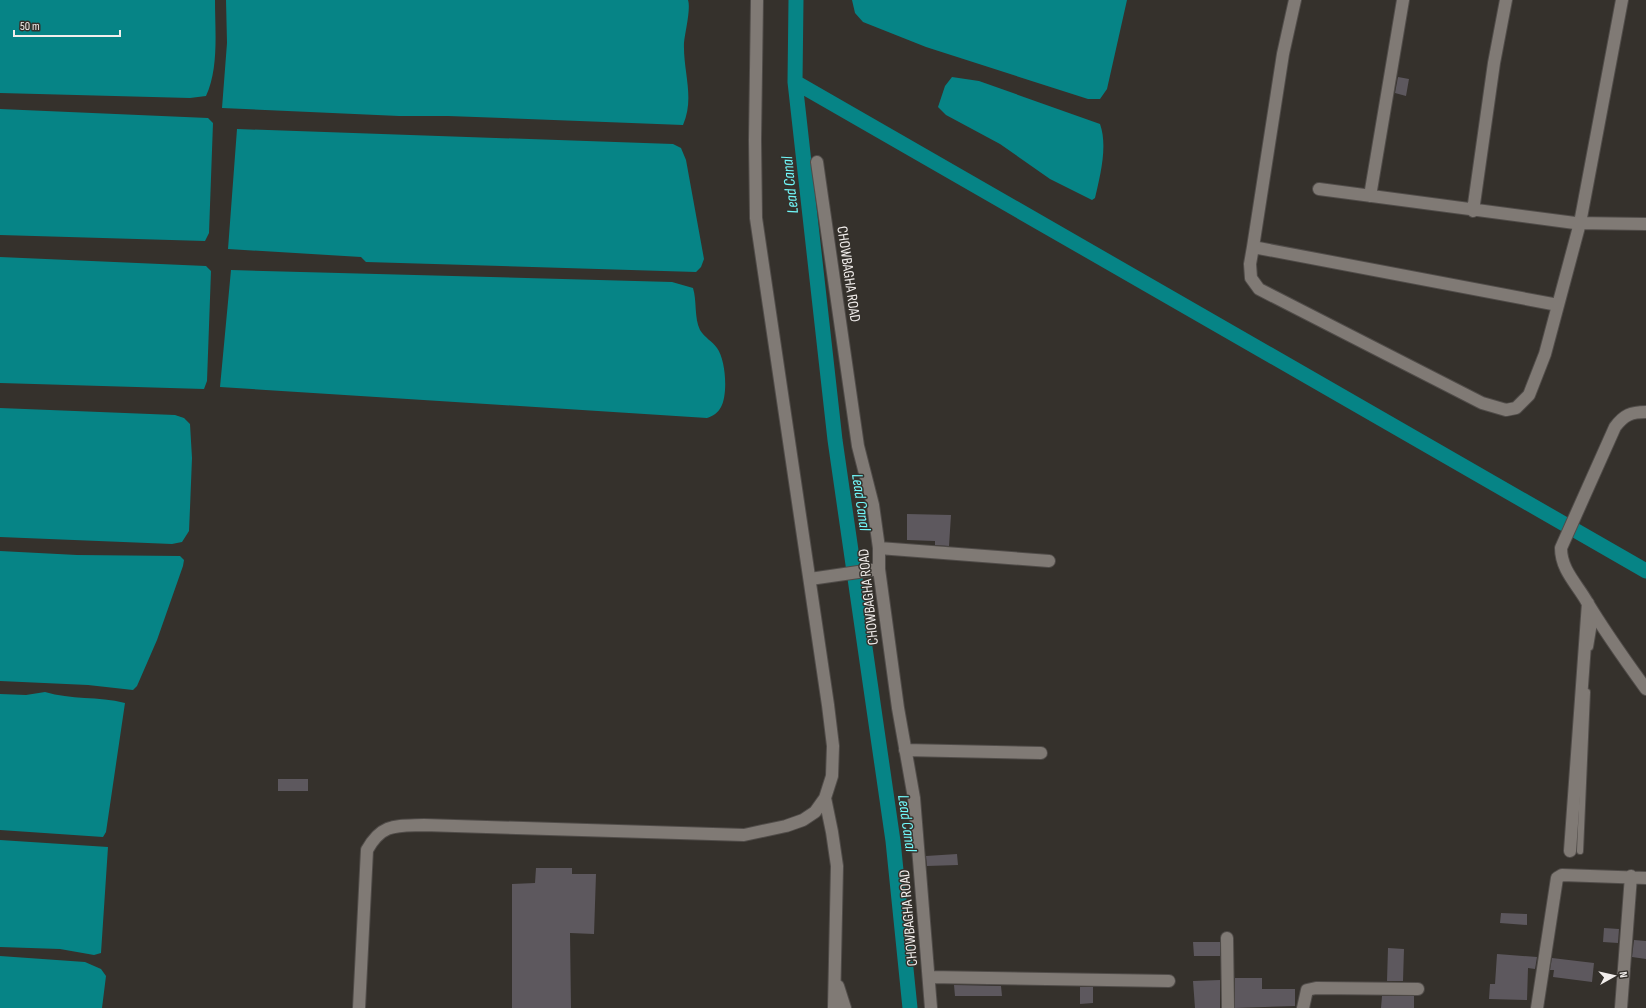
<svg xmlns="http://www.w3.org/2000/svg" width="1646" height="1008" font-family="'Sofia Sans Condensed',sans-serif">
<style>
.water{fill:#068486}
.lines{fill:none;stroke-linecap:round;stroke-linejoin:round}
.canal{stroke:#068486;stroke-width:15}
.building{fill:#5d585e}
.service-casing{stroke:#504c49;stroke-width:8}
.minor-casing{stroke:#504c49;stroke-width:14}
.service{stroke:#807a75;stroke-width:6}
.minor{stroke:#807a75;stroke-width:12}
.labels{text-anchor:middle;stroke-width:3;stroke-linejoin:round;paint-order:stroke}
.street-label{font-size:15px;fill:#f2eeec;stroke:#35312c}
.water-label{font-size:16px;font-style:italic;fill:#71f8fa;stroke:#35312c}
</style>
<rect width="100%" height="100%" fill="#35312c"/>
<path class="water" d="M0 0H215C215 31 219 68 206 96L190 98 0 93Z
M226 0H688C691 9 685 32 684 43 683 72 695 98 683 125L448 116H399L222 108 227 43Z
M852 0H1127L1107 89 1100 99H1088L926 47 863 22 855 13Z
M952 77 979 81 1100 124C1108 146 1100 176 1095 198L1092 200 1050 179 1000 144 946 115 938 107 945 86Z
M0 109 208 118 213 123 209 233 205 241 0 235Z
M237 129 673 144 681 148 686 160 704 259 701 267 696 272 366 262 361 257 228 249Z
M0 257 206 266 211 271 207 381 204 389 0 383Z
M231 270 672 282 693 288C697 301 694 318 700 330 705 338 712 341 717 348 726 360 728 395 721 407 718 413 713 416 707 418L220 387Z
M0 408 175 415 184 418 190 424 192 458 190 508 189 531 182 542 172 544 0 537Z
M0 551 77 555 180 556 184 560 183 566 157 640 137 686 133 690 88 685 0 681Z
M45 692C71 700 98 696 125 703L106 832 103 837 0 830V694L26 695Z
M0 840 108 847 101 953 94 955 60 949 0 947Z
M0 956 85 962 101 969 106 976 102 1008H0Z"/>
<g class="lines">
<path class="canal" d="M796 0 795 82 835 440 893 841 910 1008
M795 82 1646 571"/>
</g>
<path class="building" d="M1398 77 1409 79 1406 96 1395 93Z
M907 514 951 515 949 546 935 545V541L907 540Z
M278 779H308V791H278Z
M957 854 958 865 927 866 926 856Z
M536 868H572V874H596L594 934 570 933 571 1008H512V884L535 883Z
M1501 913 1527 914V925L1500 923Z
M1604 928 1619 929 1618 943 1603 942Z
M1634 940 1646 941V959L1632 957Z
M1193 942H1220V956H1194Z
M1388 948 1404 949 1403 981H1387Z
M1497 954 1537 957 1535 969 1528 968 1527 1000 1489 999 1490 984H1495Z
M1552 958 1594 963 1592 982 1553 977 1554 970H1550Z
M1235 978H1262V989H1295V1006L1235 1008Z
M1220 980V1008H1195L1193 981Z
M954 985 1001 986 1002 996H955Z
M1080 987H1093V1003L1080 1004Z
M1382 996H1414V1008H1381Z"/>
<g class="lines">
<defs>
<path id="service" d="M1590 647 1595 617
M1580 851 1587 692"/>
<path id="minor" d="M1295 0 1283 54 1253 247 1250 264 1251 278 1259 289 1482 403 1506 410 1516 408 1529 395 1545 354 1580 223 1622 0
M817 162 858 446 873 505 879 548V569L898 708 914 798 931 1008
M1319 189 1575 223 1646 224
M1370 196 1403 0
M1473 211 1494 63 1506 0
M1253 247 1558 305
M1646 412C1631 412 1624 415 1615 427L1561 548C1561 570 1577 584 1587 602 1605 632 1625 660 1646 689
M879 548 1049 561
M810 579 879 569
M905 750 1041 753
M825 798 832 832 837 866 834 1008
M1570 851 1588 603
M1227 938 1228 1008
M929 977 1169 981
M838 986 845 1008
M359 1008 367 850C382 823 396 826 424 825L744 835 786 826 803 820 815 812 825 798 832 776 833 746 828 705 756 218 755 140 757 0
M1303 1008 1307 990 1316 988 1418 989
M1537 1008 1557 878 1562 875 1646 878
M1621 1008 1631 876"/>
</defs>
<use href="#service" class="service-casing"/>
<use href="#minor" class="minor-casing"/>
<use href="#service" class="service"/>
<use href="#minor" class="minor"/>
</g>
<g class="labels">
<g class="street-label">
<text transform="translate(849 274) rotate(82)" y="5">CHOWBAGHA ROAD</text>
<text transform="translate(868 597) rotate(-96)" y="5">CHOWBAGHA ROAD</text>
<text transform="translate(908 918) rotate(-95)" y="5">CHOWBAGHA ROAD</text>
</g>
<g class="water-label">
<text transform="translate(789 185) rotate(-96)" y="6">Lead Canal</text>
<text transform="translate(862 502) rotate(82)" y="6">Lead Canal</text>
<text transform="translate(908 823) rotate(82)" y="6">Lead Canal</text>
</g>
</g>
<g transform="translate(1614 976) rotate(82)" stroke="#35312c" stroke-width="3" paint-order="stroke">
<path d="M0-3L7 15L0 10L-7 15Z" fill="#f2eeec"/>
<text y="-6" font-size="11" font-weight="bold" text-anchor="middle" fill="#f2eeec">N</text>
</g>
<path d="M14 30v6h106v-6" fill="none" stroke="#f2eeec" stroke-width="2"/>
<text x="20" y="30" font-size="12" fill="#f2eeec" stroke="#35312c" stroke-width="3" paint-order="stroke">50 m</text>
</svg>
